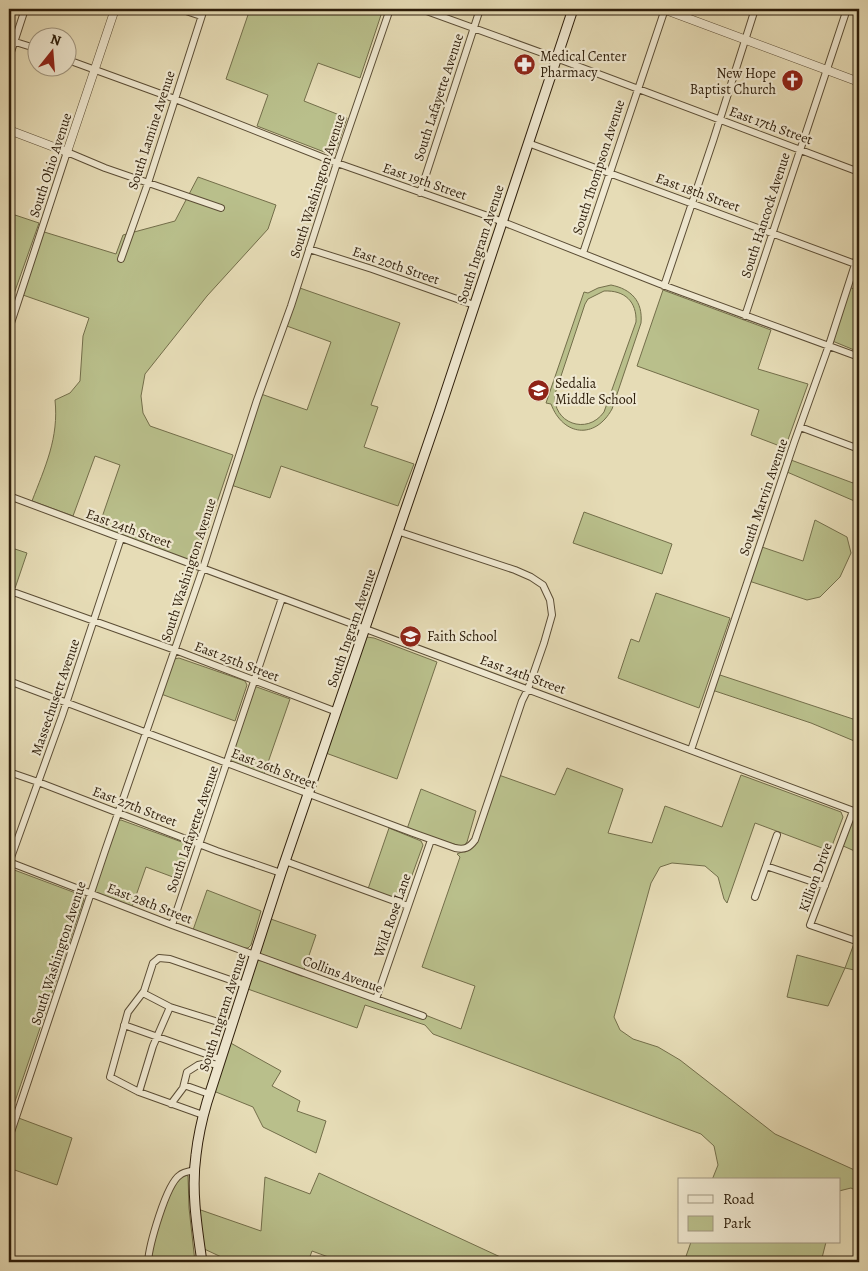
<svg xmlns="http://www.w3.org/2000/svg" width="868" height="1271" font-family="Alegreya,serif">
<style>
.green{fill:#b9bf8b;stroke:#736e4a;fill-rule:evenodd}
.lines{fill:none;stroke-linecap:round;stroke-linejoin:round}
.minor-casing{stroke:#5b4d35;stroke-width:8}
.tertiary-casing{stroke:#5b4d35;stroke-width:9}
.secondary-casing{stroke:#2d1d0a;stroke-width:11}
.minor{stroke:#efe8d0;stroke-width:6}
.tertiary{stroke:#efe8d0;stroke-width:8}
.secondary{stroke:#efe8d0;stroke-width:9}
.labels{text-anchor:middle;stroke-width:4.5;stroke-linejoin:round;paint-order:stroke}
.poi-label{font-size:14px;fill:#2d1d0a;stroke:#efe8d0;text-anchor:start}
.street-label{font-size:14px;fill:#2d1d0a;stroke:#efe8d0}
</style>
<rect width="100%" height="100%" fill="#e6dcb6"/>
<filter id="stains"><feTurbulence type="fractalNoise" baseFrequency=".004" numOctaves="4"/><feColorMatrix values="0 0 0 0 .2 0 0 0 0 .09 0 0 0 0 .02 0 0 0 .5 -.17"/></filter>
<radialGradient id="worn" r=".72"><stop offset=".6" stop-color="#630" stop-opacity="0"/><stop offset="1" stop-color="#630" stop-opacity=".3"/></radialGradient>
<path class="green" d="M250 9H383L360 78 318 63 304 101 347 118 335 153 332 155 257 126 268 95 226 79Z
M198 177 276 205 268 229 207 296 145 374 141 396 143 413 150 426 233 455 199 556 196 558 185 559 99 526 120 465 95 456 73 516 32 501C45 467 59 438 55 400L70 393 80 381 83 336 89 318 20 294 41 231 116 254 123 235 175 221Z
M9 213 39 223 9 308Z
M611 285C631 289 643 301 641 323L612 409C595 440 563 436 551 404L546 403 584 292 588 293 598 288ZM604 291C625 290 637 302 636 322L604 412C587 436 552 423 555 394L585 304 588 299Z
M297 287 400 323 371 405 378 407 364 447 414 464 398 506 281 466 270 498 231 485 261 394 307 410 331 342 284 325Z
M849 287 859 291V352L830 340Z
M663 290 771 330 758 369 808 384 785 448 751 435 759 410 637 366Z
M791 460 853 483 859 464V503L787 472Z
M584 512 672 544 662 574 573 543Z
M815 520 847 537 851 553 840 577 820 597 807 600 749 581 762 547 803 561Z
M9 547 27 553 9 606Z
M656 593 730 618 699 708 618 678 631 639 639 642Z
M367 637 374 638 437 662 397 779 323 752 363 640Z
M179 658 245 681 247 685 235 721 161 694 174 659Z
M717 674 859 721V743L811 723 712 690Z
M254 686 290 699 264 774 228 761Z
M567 768 623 789 608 833 652 843 665 806 722 827 741 775 841 812 843 817 830 851 755 823 727 903 724 899 718 877 705 866 672 863 660 867 651 883 614 1017 620 1030 633 1039 658 1047 680 1060 775 1134 859 1172V1192L851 1188 839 1191V1180H712L718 1165 714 1146 701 1134 433 1034 425 1025 365 1005 357 1028 245 988 256 960 262 961 301 976H307L415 1011 461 1029 475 986 422 967 460 857 457 854 467 850 473 842 496 774 555 795Z
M421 789 476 811 467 842 463 847 407 829Z
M854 818 859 819V853L841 845 850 819Z
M121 820 190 845 191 849 181 880 146 867 132 907 95 893V889L117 821Z
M389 828 421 841 423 845 403 900 400 901 368 889Z
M9 868 81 895 84 899 9 1119Z
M207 890 261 911 251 945 248 948H243L193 930Z
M268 918 316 935 304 970 259 954Z
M859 930V971L845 968 828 1006 787 997 797 955 845 968Z
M227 1041 281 1071 272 1086 300 1101 297 1111 326 1121 316 1153 263 1127 253 1107 211 1090Z
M16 1117 72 1138 57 1185 9 1168V1139Z
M319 1173 509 1261 510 1262H342L312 1251 308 1262H232L200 1247 195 1208 261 1231 265 1177 310 1194Z
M183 1174 188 1176 189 1208 195 1262H149L151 1247 174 1182Z
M691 1242H826L821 1262H684Z"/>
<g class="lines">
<defs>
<path id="minor" d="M180 9 201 16
M421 9 556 58 859 172
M9 40 38 49
M9 58 25 9
M68 60 175 99 337 163 485 215 660 284 859 357
M528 143 858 265
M420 193 480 9
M309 249 372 269 474 305
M583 253 665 9
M121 259 148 183 204 9
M664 286 713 141 755 9
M745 316 847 9
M9 329 67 152 105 168 221 208
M800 427 859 449
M9 496 859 813
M16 593 175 650 337 712
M9 681 413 833 455 848C465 850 469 848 475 840L522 701 528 689 544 643 552 615 550 600 543 585 531 577 515 570 397 531
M691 750 794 443 829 345 859 252
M9 772 38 782 217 851 281 873
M853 811 810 925 859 942
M285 861 408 906
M9 862 172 925 423 1016
M9 863 62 716 121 538
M766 866 825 886
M755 897 777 835
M172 925 282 598
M143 993 170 1007 231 1026
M376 999 431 840
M124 1025 220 1059
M184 1085 209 1094
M139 1092 153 1046 170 1007
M171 1104 183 1088 187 1072 198 1065 208 1063 219 1065
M203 1115 139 1092 110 1077 128 1012 144 991 153 963 159 958 170 959 245 985
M9 1138 105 851 203 568 257 400 291 306 337 163 390 9
M148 1262C149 1246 166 1184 180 1175 183 1172 190 1171 195 1170"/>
<path id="tertiary" d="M663 9 859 82
M9 130 67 152 115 9"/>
<path id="secondary" d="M202 1262C197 1227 191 1190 196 1155 198 1137 202 1119 207 1102L281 873 440 409 573 9"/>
</defs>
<use href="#minor" class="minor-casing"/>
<use href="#tertiary" class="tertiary-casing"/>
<use href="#secondary" class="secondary-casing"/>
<use href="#minor" class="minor"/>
<use href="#tertiary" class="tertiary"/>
<use href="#secondary" class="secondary"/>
</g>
<defs>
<symbol id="pharmacy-disc" viewBox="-11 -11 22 22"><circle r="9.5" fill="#8f2418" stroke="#efe8d0"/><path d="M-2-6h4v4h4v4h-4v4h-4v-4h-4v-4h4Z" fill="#fff"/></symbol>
<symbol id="church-disc" viewBox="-11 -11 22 22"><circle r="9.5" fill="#8f2418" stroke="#efe8d0"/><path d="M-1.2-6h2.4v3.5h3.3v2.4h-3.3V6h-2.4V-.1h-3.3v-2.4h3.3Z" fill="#fff"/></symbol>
<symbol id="school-disc" viewBox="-11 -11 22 22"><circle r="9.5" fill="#8f2418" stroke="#efe8d0"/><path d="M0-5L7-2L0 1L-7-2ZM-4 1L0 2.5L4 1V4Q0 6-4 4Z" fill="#fff"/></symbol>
</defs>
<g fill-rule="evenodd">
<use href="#pharmacy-disc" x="512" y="52" width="25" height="25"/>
<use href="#church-disc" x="780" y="68" width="25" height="25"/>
<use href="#school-disc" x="526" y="378" width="25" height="25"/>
<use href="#school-disc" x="398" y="624" width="25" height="25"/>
</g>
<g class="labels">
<g class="poi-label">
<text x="540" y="61">Medical Center<tspan x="540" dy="16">Pharmacy</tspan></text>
<text x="776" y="78" text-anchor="end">New Hope<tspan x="776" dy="16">Baptist Church</tspan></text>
<text x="555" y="388">Sedalia<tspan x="555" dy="16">Middle School</tspan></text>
<text x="427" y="641">Faith School</text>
</g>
<g class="street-label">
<text transform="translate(438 97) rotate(-72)" y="5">South Lafayette Avenue</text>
<text transform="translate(771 125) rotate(20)" y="5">East 17th Street</text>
<text transform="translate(151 130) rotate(-72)" y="5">South Lamine Avenue</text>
<text transform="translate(50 165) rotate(-72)" y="5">South Ohio Avenue</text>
<text transform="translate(598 167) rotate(-72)" y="5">South Thompson Avenue</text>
<text transform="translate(425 181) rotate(19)" y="5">East 19th Street</text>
<text transform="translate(317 186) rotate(-72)" y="5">South Washington Avenue</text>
<text transform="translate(698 192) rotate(20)" y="5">East 18th Street</text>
<text transform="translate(765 215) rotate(-72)" y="5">South Hancock Avenue</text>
<text transform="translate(480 244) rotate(-72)" y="5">South Ingram Avenue</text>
<text transform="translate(396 265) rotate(19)" y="5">East 20th Street</text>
<text transform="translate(763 497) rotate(-71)" y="5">South Marvin Avenue</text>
<text transform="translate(129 528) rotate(20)" y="5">East 24th Street</text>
<text transform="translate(188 570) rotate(-72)" y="5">South Washington Avenue</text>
<text transform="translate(351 628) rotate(-71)" y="5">South Ingram Avenue</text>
<text transform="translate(237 661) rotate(21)" y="5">East 25th Street</text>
<text transform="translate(523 674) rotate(20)" y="5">East 24th Street</text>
<text transform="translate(55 697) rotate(-71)" y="5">Massechusett Avenue</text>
<text transform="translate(274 768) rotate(21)" y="5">East 26th Street</text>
<text transform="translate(135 806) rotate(21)" y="5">East 27th Street</text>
<text transform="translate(192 829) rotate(-71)" y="5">South Lafayette Avenue</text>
<text transform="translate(815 877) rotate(-70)" y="5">Killion Drive</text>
<text transform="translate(150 903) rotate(21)" y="5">East 28th Street</text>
<text transform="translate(392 915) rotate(-71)" y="5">Wild Rose Lane</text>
<text transform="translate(58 953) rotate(-72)" y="5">South Washington Avenue</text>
<text transform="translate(343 974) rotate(20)" y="5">Collins Avenue</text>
<text transform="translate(222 1012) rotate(-72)" y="5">South Ingram Avenue</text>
</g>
</g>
<rect width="868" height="1271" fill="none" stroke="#e6dcb6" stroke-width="30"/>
<rect x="10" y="10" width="848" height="1251" fill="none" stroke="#2d1d0a" stroke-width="2.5"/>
<rect x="15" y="15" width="838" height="1241" fill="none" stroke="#2d1d0a"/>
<rect x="678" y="1178" width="162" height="65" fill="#efe8d0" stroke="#a19781"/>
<rect x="688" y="1195" width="25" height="8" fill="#efe8d0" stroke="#a19781"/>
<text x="723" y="1204" font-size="15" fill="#2d1d0a">Road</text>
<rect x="688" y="1216" width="25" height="15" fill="#b9bf8b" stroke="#a19781"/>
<text x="723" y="1228" font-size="15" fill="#2d1d0a">Park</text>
<g transform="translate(52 52) rotate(17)"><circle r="24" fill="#efe8d0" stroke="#a19781"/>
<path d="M0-4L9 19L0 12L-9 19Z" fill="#8f2418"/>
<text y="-8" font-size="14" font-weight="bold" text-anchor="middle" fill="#2d1d0a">N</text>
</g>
<rect width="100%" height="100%" filter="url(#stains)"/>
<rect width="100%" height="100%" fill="url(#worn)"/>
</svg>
